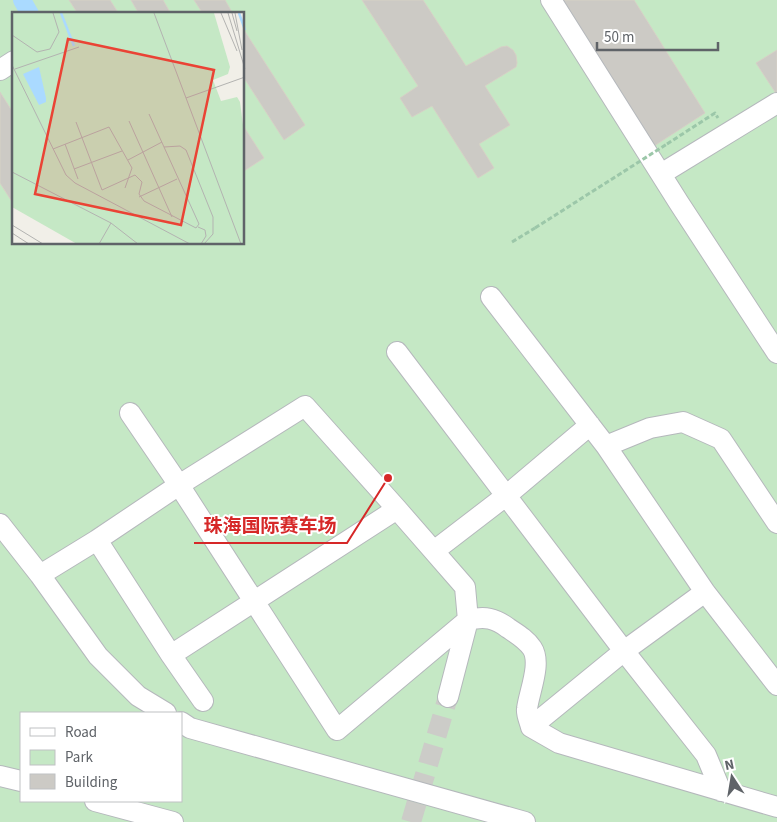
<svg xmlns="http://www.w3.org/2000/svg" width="777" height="822" font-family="'Source Sans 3','Noto Sans SC',sans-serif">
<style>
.green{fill:#c5e8c5;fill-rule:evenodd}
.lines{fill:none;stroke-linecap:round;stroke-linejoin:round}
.canal{stroke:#aadaff;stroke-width:18}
.building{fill:#cccac5;stroke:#d6d1c6}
.minor-tunnel{stroke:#ccccc8;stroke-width:20;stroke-dasharray:20 10;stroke-linecap:butt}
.minor-casing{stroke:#b5b8bc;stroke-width:22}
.path{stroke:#9cc7a9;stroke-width:3;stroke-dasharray:5 2.5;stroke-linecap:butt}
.minor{stroke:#fff;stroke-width:20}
.path-bridge{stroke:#9cc7a9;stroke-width:3;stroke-dasharray:5 2.5;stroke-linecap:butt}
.inset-river{fill:none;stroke:#aadaff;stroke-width:2.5}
.inset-road{fill:none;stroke:#b3b3b1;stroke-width:1}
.view{fill:#ea4335;fill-opacity:0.15;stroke:#ea4335;stroke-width:2.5}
.inset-edge{fill:none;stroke:#5f6368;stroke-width:2.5}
.leader{fill:none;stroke:#d62828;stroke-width:2}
.callout-dot{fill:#d62828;stroke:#fff;stroke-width:2}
.callout-label{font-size:19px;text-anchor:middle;font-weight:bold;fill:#d62828;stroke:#fff;stroke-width:4;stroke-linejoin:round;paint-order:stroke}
</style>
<rect width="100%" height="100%" fill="#f1efe8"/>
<path class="green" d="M0 0H777V822H0ZM14 14H244V244H14ZM21 713H181V801H21Z"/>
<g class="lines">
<path class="canal" d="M22 0 30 14"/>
</g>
<path class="building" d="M69 0H110L119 14H78Z
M131 0H163L171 14H139Z
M194 0H225L233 14H203Z
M362 0H423L466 66 501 47 507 46 513 50 516 55 517 63 516 67 485 86 510 125 479 144 494 168 478 178 432 106 412 117 400 98 418 86Z
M557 0H634L705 113 651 148Z
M244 30 305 125 284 140 244 78Z
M777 50V95L756 63Z
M0 92 14 114V205L0 183Z
M244 127 264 158 244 171Z"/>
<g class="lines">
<path class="minor-tunnel" d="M411 822 448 697"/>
<defs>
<path id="minor" d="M551 0 679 203 777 353
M0 70 14 61
M661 174 777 103
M491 297 606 446 705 592 777 685
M397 352 624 651 706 755 721 791
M130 413 179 485 337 730 468 620C485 616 495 618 508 628 517 634 526 639 532 648 542 663 529 692 527 709 526 714 530 722 531 727L559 743 777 807
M606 446 650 428 683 422 721 439 777 523
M0 524 40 575 98 656 138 696 166 713
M97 540 171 655 203 701
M434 551 507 495 590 425
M40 575 97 540 179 485 305 406 397 509 465 587 468 620 448 697
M171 655 397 509
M181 722 190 728 525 822
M531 727 624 651 705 592
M0 776 21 781
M95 801 173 822"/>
</defs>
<use href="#minor" class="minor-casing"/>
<path class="path" d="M667 144 715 113 718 118
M512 242 535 228"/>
<use href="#minor" class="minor"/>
<path class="path-bridge" d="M535 228 667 144"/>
</g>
<g transform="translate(12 12)">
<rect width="232" height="232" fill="#f1efe8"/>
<path d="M0 1H202L218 55 216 62 201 68 209 89 225 85 228 90 233 128 232 232H65L0 195Z" fill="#c5e8c5"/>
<path d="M27 55 34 86V90L27 93 11 62Z" fill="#aadaff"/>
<path class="inset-river" d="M49 1 62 34M227 1 233 18"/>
<path class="inset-road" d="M142 1 229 232M209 1 225 39M216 1 233 57M220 1 225 19M223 1 230 38M0 23 25 40 38 37 47 20 41 1M0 53 54 163 63 171 178 232M3 57 67 35M174 86 233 65M117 109 160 205M64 110 90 178 123 163 130 170 127 182 132 189 184 216 187 212 137 102M53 132 66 167M152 135 168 134 174 138 201 205V222L192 232M41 137 97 115 120 156 113 176M116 148 150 130M62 157 110 139M0 160 99 211 126 232M127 185 165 167M0 213 31 232M186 215 193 218 194 224 189 232M0 221 17 232M87 232 99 211"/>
<path class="view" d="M56 27 202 58 169 213 23 182Z"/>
<rect width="232" height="232" class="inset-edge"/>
</g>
<path class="leader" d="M388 478L347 543H194"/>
<circle class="callout-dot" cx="388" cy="478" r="5"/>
<g class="callout-label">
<text x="270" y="532">珠海国际赛车场</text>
</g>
<rect x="20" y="712" width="162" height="90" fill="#ffffff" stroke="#bfc1c3"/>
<rect x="30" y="728" width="25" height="8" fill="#ffffff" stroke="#bfc1c3"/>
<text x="65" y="737" font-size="15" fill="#5f6368">Road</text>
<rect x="30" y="750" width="25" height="15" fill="#c5e8c5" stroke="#bfc1c3"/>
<text x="65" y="762" font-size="15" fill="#5f6368">Park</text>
<rect x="30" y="774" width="25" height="15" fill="#cccac5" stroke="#bfc1c3"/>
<text x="65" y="787" font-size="15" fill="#5f6368">Building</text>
<g transform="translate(732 777) rotate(348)" stroke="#ffffff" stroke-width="4" paint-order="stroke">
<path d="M0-4L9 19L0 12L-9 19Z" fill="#5f6368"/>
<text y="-8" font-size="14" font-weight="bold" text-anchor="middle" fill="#5f6368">N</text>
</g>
<path d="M597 42v8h121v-8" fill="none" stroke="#5f6368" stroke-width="2.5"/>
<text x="604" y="42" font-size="15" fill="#5f6368" stroke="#ffffff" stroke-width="4" paint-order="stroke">50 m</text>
</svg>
